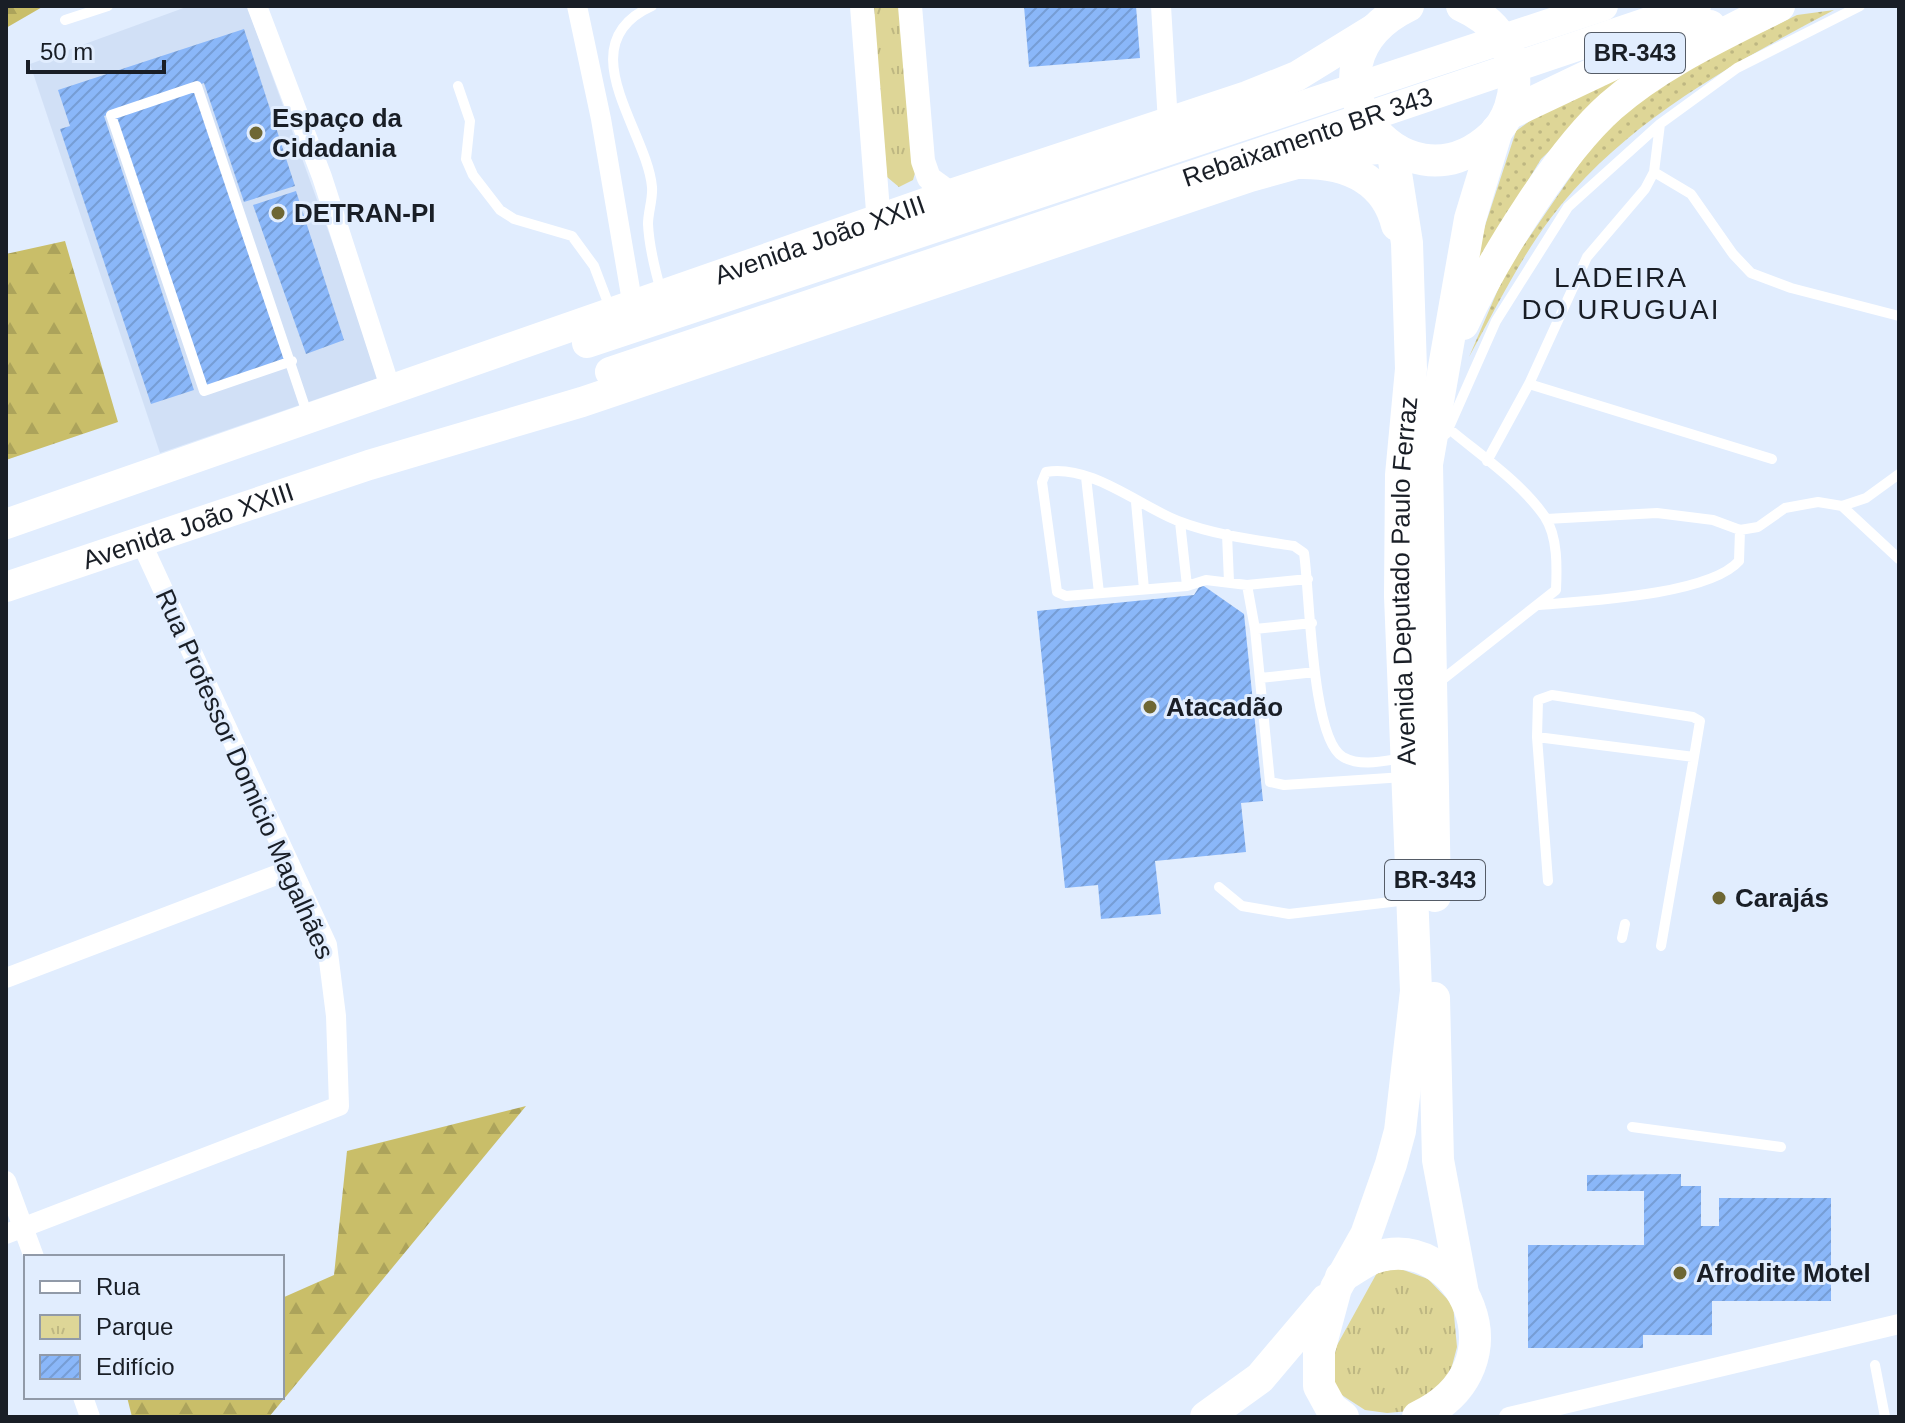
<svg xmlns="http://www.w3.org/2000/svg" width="1905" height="1423" font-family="Helvetica,sans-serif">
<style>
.built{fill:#d1e0f6}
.grass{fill:url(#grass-dots)}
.forest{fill:url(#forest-firs)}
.park{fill:url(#park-tufts)}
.building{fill:url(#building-hatch)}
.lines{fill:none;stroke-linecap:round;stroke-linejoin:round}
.service{stroke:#fff;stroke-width:10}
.minor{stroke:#fff;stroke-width:20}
.tertiary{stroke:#fff;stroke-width:24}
.primary{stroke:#fff;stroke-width:30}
.trunk{stroke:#fff;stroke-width:32}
.poi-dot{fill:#6e6734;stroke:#e1edfe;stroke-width:3}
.labels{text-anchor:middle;stroke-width:6;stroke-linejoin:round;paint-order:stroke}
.shield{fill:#e1edfe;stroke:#555c67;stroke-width:2}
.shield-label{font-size:24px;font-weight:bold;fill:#191e26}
.poi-label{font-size:26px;font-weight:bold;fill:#191e26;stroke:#e1edfe;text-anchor:start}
.street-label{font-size:26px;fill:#191e26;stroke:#e1edfe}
.neighbourhood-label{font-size:28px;letter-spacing:2px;fill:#191e26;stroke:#e1edfe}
</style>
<defs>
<pattern id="grass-dots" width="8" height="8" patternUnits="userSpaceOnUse" patternTransform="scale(2)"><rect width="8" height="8" fill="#ded697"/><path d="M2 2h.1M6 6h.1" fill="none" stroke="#beb782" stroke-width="1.8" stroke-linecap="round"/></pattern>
<pattern id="forest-firs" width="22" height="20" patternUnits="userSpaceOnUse" patternTransform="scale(2)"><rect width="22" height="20" fill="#c9be69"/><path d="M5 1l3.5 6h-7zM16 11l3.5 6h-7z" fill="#aca35b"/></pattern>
<pattern id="park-tufts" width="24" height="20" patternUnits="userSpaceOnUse" patternTransform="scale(2)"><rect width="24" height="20" fill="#ded697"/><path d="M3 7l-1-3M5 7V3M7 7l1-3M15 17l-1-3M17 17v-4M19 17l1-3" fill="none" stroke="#beb782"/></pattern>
<pattern id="building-hatch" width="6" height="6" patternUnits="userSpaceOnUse" patternTransform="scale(2)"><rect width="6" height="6" fill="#8ab7f9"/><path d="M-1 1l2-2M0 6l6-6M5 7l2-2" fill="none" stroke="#769dd5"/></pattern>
</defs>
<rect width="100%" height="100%" fill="#e1edfe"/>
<path class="built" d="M189 6H247L381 377 160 453 30 64Z"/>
<path class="grass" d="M1834 10C1730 65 1622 123 1550 219 1518 262 1495 310 1469 357L1506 271 1593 144 1619 117 1737 31 1762 32 1797 15Z
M1645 59 1541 159 1467 281 1516 131 1583 82Z"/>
<path class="forest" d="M6 6H44L6 28Z
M65 241 118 422 6 460V254Z
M526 1106 269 1417H132L127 1397H282V1298L334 1275 347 1151Z"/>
<path class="park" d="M872 6H901L915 173 913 180 899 187 887 177Z
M1398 1268 1428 1279 1453 1305 1457 1347 1447 1385 1410 1411 1387 1413 1365 1410 1334 1390 1331 1356 1378 1271Z"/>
<path class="building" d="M1024 6H1136L1140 58 1029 67Z
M244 29 295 186 244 202 204 83 104 116 194 390 151 404 60 129 70 126 58 90Z
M195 90 287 361 206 388 114 117Z
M296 191 344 340 306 354 253 205Z
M1201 584 1244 614 1263 801 1241 803 1246 852 1155 861 1161 914 1101 919 1098 885 1065 888 1037 611 1194 595Z
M1681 1174V1186H1701V1226H1719V1198H1831V1301H1712V1335H1643V1348H1528V1245H1644V1191H1587V1175Z"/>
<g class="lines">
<path class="service" d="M652 6C567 44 647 130 652 187 653 199 648 212 648 224 649 245 655 270 661 291
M65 20 108 6
M458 86 470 121 466 159 473 175 500 210 514 219 572 236 594 266 610 308
M1654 172 1691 194 1733 254 1751 273 1791 288 1899 316
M292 361 204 391 111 115 197 86 308 416
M1529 384 1772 459
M1446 434 1496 321 1568 207 1660 124 1737 68 1860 6
M1487 461 1529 384 1587 257 1645 189 1654 172 1660 124
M1086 477 1099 593
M1136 502 1144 589
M1842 506 1899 559
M1546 519 1657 513 1713 520 1740 530 1758 527 1785 508 1818 502 1842 506 1866 498 1899 474
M1180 522 1187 586
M1227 534 1229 582
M1247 585 1308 579
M1539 605C1586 601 1709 595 1739 561L1740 530
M1255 629 1312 623
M1260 678 1315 672
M1438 683 1556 590C1557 568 1558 537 1545 517 1521 482 1480 455 1448 428
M1537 737 1548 881
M1404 758C1384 761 1361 767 1343 757 1311 739 1310 593 1304 553L1294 546C1255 540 1214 535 1178 521 1138 505 1090 464 1046 472L1042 482 1057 592 1066 596 1187 586 1206 580 1247 585 1255 629 1270 782 1284 785 1404 777
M1219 887 1242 906 1289 914 1408 900
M1622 938 1625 924
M1661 946 1694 757 1537 737 1538 700 1552 695 1693 717 1700 721 1694 757
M1632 1127 1781 1147
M1875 1365 1885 1417"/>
<path class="minor" d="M257 6 322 177 391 390
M577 6 601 119 633 307
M1161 6 1168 123
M6 978 292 869
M6 1181 34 1257
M6 1234 339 1106 336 1016 327 945 141 542
M83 1397 90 1417
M1509 1417 1899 1324"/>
<path class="tertiary" d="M862 6 878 211 873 222
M910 6 923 161 929 178 951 194"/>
<g class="primary">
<path d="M587 343 1603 6"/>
<path id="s1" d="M610 372 1696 6"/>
<path id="s2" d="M6 524 951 194 1247 96 1297 76 1375 28"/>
<path id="s3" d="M6 587 369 465 582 402 1250 177 1340 152 1392 148"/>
</g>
<g class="trunk">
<path d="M1408 6C1286 66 1401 220 1492 136 1508 121 1516 97 1514 75 1511 42 1491 19 1462 6"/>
<path d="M1508 114 1628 57 1710 26"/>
<path d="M1298 163C1342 162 1385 176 1397 225"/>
<path d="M1463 324C1492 260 1559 152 1611 106 1660 63 1722 35 1779 6"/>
<path d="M1435 896 1427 464 1470 219 1497 130"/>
<path d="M1434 998 1438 1160 1463 1293"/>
<path d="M1341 1277C1352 1271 1363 1262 1374 1258 1459 1228 1528 1366 1418 1417"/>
<path d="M1206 1417 1260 1378 1326 1300"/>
<path id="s4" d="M1343 1417 1331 1408 1319 1386V1351L1336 1288 1366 1235 1391 1164 1400 1131 1416 991 1400 596 1401 475 1411 369 1407 243 1392 148"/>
</g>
</g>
<g class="poi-dot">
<circle cx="256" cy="133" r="8"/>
<circle cx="278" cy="213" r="8"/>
<circle cx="1150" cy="707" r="8"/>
<circle cx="1719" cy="898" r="8"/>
<circle cx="1680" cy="1273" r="8"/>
</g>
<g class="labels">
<g class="shield">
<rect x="1585" y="33" width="100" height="40" rx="6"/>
<rect x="1385" y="860" width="100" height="40" rx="6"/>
</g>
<g class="shield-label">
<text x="1635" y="61">BR-343</text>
<text x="1435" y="888">BR-343</text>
</g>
<g class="poi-label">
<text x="272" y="127">Espaço da<tspan x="272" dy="30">Cidadania</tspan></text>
<text x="294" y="222">DETRAN-PI</text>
<text x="1166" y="716">Atacadão</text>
<text x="1735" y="907">Carajás</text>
<text x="1696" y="1282">Afrodite Motel</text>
</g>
<g class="street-label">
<text dy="9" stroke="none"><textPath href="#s1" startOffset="736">Rebaixamento BR 343</textPath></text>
<text dy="9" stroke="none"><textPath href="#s2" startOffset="862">Avenida João XXIII</textPath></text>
<text dy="9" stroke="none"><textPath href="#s3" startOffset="192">Avenida João XXIII</textPath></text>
<text dy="9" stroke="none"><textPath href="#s4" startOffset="862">Avenida Deputado Paulo Ferraz</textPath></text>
<text transform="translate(245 774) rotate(66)" y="9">Rua Professor Domicio Magalhães</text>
</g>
<g class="neighbourhood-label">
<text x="1621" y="287">LADEIRA<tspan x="1621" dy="32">DO URUGUAI</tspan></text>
</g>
</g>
<rect width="1905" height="1423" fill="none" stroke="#191e26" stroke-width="16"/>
<rect x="24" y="1255" width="260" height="144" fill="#e1edfe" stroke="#919aa8" stroke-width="2"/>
<rect x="40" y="1281" width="40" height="12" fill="#ffffff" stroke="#919aa8" stroke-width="2"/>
<text x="96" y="1295" font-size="24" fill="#191e26">Rua</text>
<rect x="40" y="1315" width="40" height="24" fill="url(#park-tufts)" stroke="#919aa8" stroke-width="2"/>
<text x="96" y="1335" font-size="24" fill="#191e26">Parque</text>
<rect x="40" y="1355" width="40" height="24" fill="url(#building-hatch)" stroke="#919aa8" stroke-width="2"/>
<text x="96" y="1375" font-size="24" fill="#191e26">Edifício</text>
<path d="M28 60v12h136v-12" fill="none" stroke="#191e26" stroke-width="4"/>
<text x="40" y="60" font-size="24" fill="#191e26" stroke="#e1edfe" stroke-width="6" paint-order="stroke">50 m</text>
</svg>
